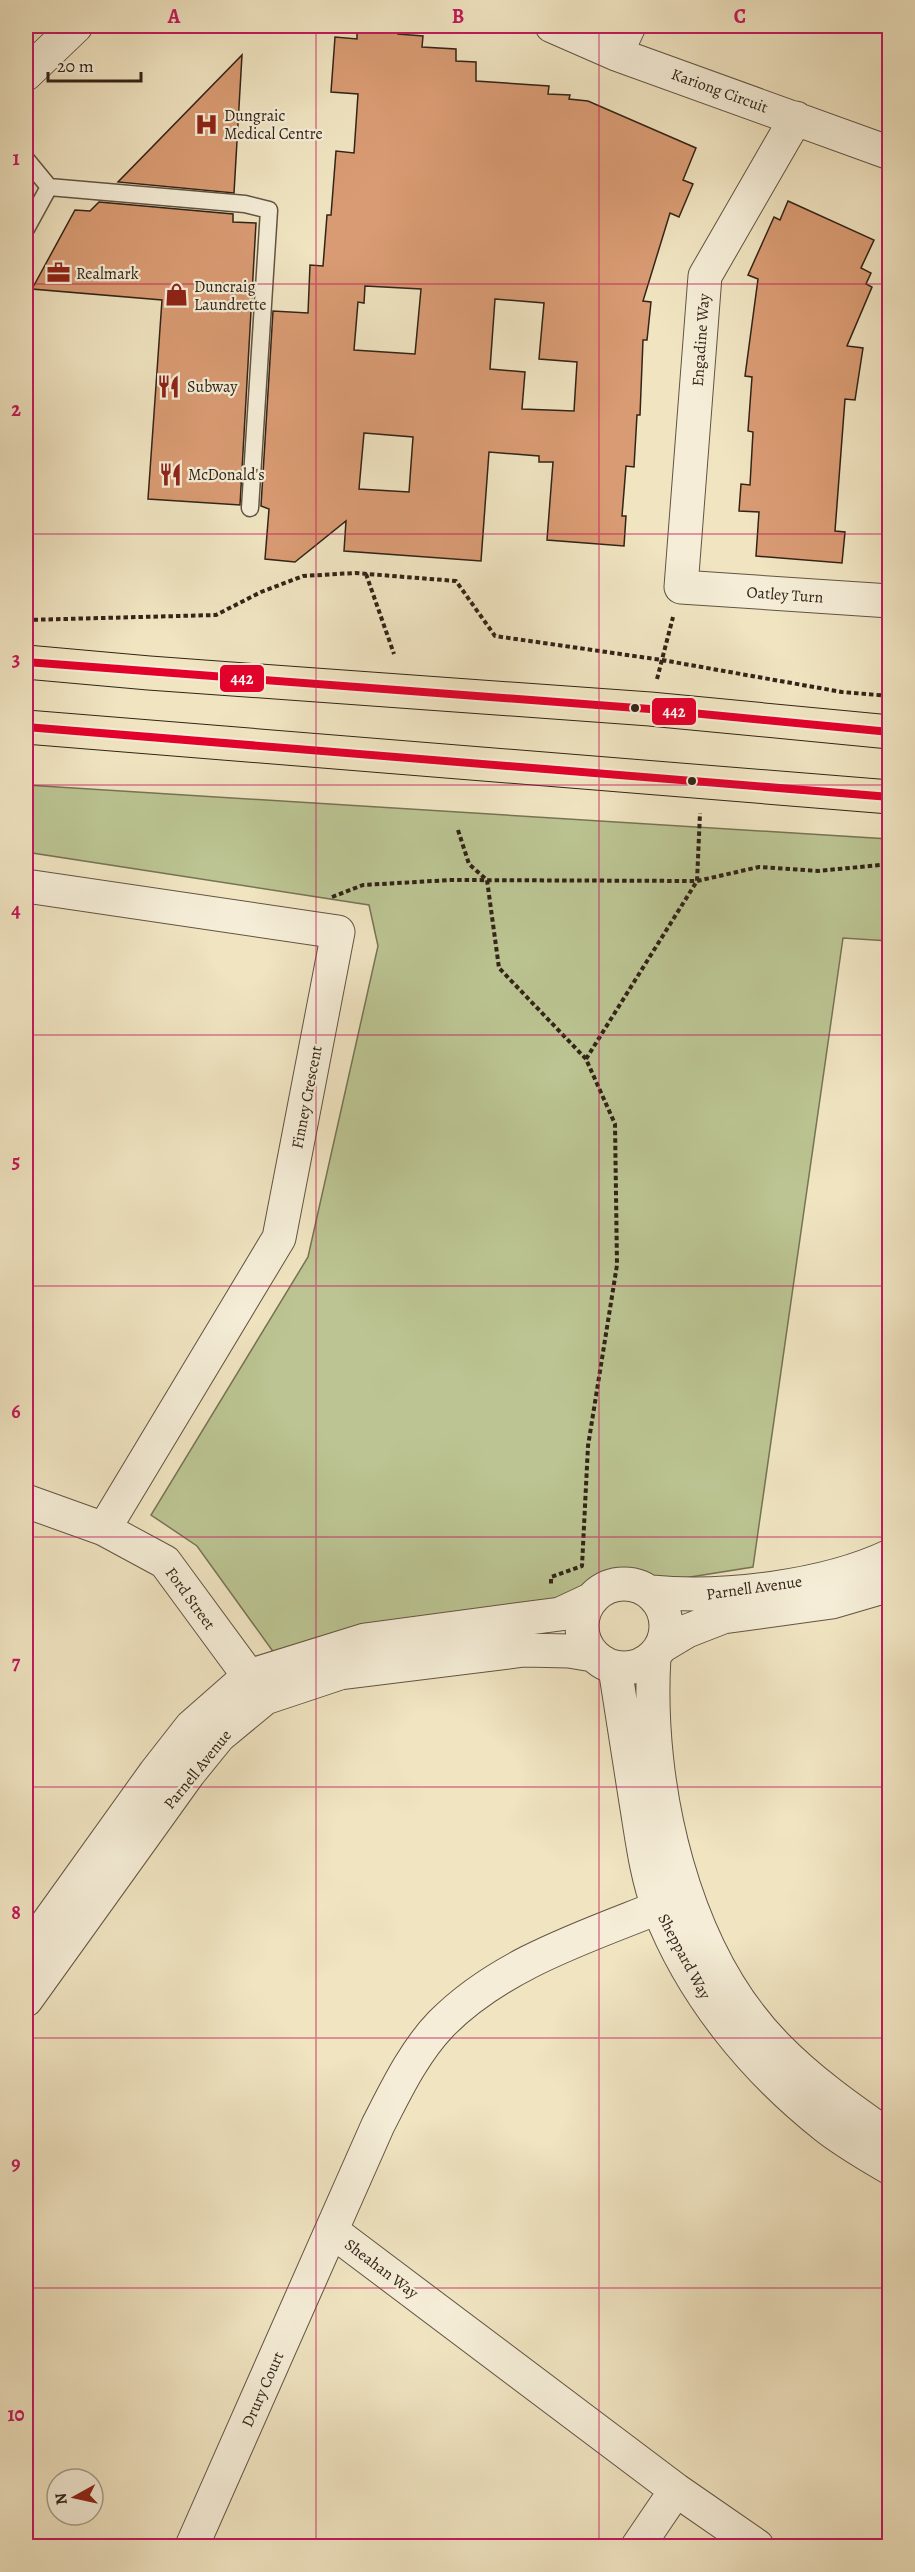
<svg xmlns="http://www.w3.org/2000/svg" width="915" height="2572" font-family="Alegreya,serif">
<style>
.green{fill:#bbc492;stroke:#767455;stroke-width:1.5}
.building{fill:#d99b73;stroke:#322418;stroke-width:1.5;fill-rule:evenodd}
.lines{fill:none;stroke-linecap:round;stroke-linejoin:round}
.service-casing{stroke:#625442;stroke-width:19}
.minor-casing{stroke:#625442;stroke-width:35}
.tertiary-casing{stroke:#625442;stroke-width:35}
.trunk-casing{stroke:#322418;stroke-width:35}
.path{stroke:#322418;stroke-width:4;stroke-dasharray:4.5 3;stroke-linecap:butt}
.service{stroke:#f5edd7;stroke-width:16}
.minor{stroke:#f5edd7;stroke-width:33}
.tertiary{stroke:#f5edd7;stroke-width:33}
.trunk{stroke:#f0e4c1;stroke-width:33}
.bus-1-casing{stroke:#f5edd7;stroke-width:12}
.bus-1{stroke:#e4002b;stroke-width:8}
.grid{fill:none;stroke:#c2185b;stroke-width:1.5;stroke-opacity:0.55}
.bus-dot{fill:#322418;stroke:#f5edd7;stroke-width:2}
.labels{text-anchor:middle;stroke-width:4.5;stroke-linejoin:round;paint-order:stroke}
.street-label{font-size:16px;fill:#322418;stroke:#f5edd7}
.poi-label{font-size:16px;fill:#322418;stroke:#f5edd7;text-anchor:start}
.line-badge{stroke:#f5edd7;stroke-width:2}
.badge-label{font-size:16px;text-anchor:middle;font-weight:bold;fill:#fff}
.neatline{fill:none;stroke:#c2185b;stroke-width:2}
.grid-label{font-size:20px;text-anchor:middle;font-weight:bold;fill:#c2185b}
</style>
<rect width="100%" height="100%" fill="#f0e4c1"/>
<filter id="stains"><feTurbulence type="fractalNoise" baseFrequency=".00333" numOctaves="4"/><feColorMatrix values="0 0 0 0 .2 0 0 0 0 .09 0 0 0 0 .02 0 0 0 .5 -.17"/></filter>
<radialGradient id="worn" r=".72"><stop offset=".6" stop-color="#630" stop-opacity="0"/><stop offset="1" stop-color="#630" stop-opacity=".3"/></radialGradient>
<path class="green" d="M26 785 889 839V941L843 938 753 1567 345 1632 277 1657 197 1546 151 1515 308 1257 378 946 369 905 26 852Z"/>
<path class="building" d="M357 26H399L398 34 423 36 422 47 456 49V61L476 62V81L549 86 548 94 570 95 569 99 588 101 696 148 683 180 693 184 679 217 670 213 643 301 651 302 647 340H643L640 415H637L634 467 626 466 622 516H626L624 546 547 540 553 462H539V456L489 452 481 561 344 551 346 521 295 562 265 559 269 509 261 506 273 311 308 313 310 265 323 266 327 215H331L336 151 354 153 358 94 331 92 335 37 357 39ZM365 286 421 289 415 354 354 350 358 302 364 303ZM495 299 544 303 539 359 577 362 574 411 522 409 525 372 490 369ZM364 433 413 437 409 492 359 489Z
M242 55 234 193 118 182Z
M788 201 874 240 861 268 871 273 866 284 872 287 847 346 863 348 855 400 845 399 835 531 845 532 842 563 756 556 759 512 739 511 741 484 750 485 753 432 748 431 752 377 745 376 758 279 748 275 774 217 780 220Z
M99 202 233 214V222L256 223 240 505 148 499 162 300 32 289 75 210 90 211Z"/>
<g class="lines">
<defs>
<path id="service" d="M26 159 49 187 245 204 269 210 250 508
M26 229 49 187"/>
<path id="minor" d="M552 26 616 54 890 153
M616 54 629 26
M26 74 76 26
M796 118 705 276 681 587 890 601
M26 886 338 932 279 1238 104 1529
M26 1501 104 1529 165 1562 265 1698
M332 2231 676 2490 757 2546
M192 2546 378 2125C396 2090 414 2052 441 2024 506 1958 602 1932 684 1897
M638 2546 676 2490"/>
<path id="tertiary" d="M582 1626a42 42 0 1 1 84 0a42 42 0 1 1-84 0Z
M651 1592C722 1599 824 1587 890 1556
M662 1646 687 1631 723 1617 832 1602 890 1585
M654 1657C646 1786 683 1951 776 2046 810 2081 850 2109 890 2137
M615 1668C622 1713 629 1758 636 1802 642 1838 646 1875 659 1909 692 1994 753 2069 825 2126 845 2142 868 2155 890 2168
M26 1953 155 1773 191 1727 249 1676 365 1640 560 1614 590 1600
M26 2000 189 1773 219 1736 265 1698 340 1673 524 1650 569 1651 593 1655"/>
<path id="trunk" d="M26 662 149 673 650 709 890 732
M26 727 890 797"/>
</defs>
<use href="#service" class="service-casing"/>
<use href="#minor" class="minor-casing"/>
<use href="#tertiary" class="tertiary-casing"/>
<use href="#trunk" class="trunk-casing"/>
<path class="path" d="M366 574 394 654
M26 620 216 615 261 592 303 576 355 573 456 581 495 636 662 660 842 692 890 696
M657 679 673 617
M458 830 469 864 487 880 499 968 586 1059 615 1124 617 1265 588 1446 582 1566 551 1577V1585
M332 897 363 885 451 880 697 881 759 867 818 871 890 864
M586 1059 697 881 700 813"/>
<use href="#service" class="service"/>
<use href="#minor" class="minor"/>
<use href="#tertiary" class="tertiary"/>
<use href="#trunk" class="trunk"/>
<defs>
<path id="bus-1" d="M26 662 650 709 890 732
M26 727 890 797"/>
</defs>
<use href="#bus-1" class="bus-1-casing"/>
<use href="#bus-1" class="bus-1"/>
</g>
<path class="grid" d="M316 26V2546M599 26V2546M26 284H890M26 534H890M26 785H890M26 1035H890M26 1286H890M26 1537H890M26 1787H890M26 2038H890M26 2288H890"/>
<defs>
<symbol id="hospital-bare" viewBox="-9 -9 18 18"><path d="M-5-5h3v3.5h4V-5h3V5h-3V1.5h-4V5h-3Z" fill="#8f2418" stroke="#f5edd7" stroke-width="2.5" paint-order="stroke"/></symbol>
<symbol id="office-bare" viewBox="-9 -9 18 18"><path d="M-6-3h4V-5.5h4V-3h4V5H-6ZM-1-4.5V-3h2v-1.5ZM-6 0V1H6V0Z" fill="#8f2418" stroke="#f5edd7" stroke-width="2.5" paint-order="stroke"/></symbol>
<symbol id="shop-bare" viewBox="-9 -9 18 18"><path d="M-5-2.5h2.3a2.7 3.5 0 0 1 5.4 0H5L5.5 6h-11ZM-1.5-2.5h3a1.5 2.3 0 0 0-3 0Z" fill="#8f2418" stroke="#f5edd7" stroke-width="2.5" paint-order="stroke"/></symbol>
<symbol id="restaurant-bare" viewBox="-9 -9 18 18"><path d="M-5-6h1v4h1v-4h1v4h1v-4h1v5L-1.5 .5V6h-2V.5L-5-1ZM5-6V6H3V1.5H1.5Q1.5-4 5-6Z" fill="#8f2418" stroke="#f5edd7" stroke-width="2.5" paint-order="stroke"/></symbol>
</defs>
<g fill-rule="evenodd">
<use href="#hospital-bare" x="190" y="108" width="33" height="33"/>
<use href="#office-bare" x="42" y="256" width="33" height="33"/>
<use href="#shop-bare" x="160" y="278" width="33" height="33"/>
<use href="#restaurant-bare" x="152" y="370" width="33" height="33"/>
<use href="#restaurant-bare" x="154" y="458" width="33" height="33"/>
</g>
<g class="bus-dot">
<circle cx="635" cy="708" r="5"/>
<circle cx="692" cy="781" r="5"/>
</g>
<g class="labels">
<g class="street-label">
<text transform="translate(720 90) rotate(20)" y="6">Kariong Circuit</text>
<text transform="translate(700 340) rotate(-86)" y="6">Engadine Way</text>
<text transform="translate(785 594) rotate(4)" y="6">Oatley Turn</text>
<text transform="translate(306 1097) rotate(-79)" y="6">Finney Crescent</text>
<text transform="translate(754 1587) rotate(-8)" y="6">Parnell Avenue</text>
<text transform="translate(191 1598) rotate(54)" y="6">Ford Street</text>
<text transform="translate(197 1769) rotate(-51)" y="6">Parnell Avenue</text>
<text transform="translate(685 1956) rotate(62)" y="6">Sheppard Way</text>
<text transform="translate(382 2268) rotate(37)" y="6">Sheahan Way</text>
<text transform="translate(262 2389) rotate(-66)" y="6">Drury Court</text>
</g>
<g class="poi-label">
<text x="224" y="121">Dungraic<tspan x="224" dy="18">Medical Centre</tspan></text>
<text x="76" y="279">Realmark</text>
<text x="194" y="292">Duncraig<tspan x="194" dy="18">Laundrette</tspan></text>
<text x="187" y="392">Subway</text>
<text x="188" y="480">McDonald's</text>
</g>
</g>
<g class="line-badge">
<rect x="219" y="664" width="46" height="29" rx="6" fill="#e4002b"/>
<rect x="651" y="697" width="46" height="29" rx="6" fill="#e4002b"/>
</g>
<g class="badge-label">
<text x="242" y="684">442</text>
<text x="674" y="717">442</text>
</g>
<rect width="915" height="2572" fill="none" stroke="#f0e4c1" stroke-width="66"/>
<g transform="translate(75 2497) rotate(262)"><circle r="28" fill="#f5edd7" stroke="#a79d8b" stroke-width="1.5"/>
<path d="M0-4.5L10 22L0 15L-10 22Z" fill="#8f2418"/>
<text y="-9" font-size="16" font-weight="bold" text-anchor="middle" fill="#322418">N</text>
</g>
<path d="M48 72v9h93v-9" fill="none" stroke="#322418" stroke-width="3"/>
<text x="57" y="72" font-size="18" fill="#322418" stroke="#f5edd7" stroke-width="4.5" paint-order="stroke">20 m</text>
<rect x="33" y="33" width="849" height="2506" class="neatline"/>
<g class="grid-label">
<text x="174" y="23">A</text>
<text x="458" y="23">B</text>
<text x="740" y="23">C</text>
<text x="16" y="165">1</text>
<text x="16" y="416">2</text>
<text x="16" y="666">3</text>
<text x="16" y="917">4</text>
<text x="16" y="1168">5</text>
<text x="16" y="1418">6</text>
<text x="16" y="1669">7</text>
<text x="16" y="1919">8</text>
<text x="16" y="2170">9</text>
<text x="16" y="2421">10</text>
</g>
<rect width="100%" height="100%" filter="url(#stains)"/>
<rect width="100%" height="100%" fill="url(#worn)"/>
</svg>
